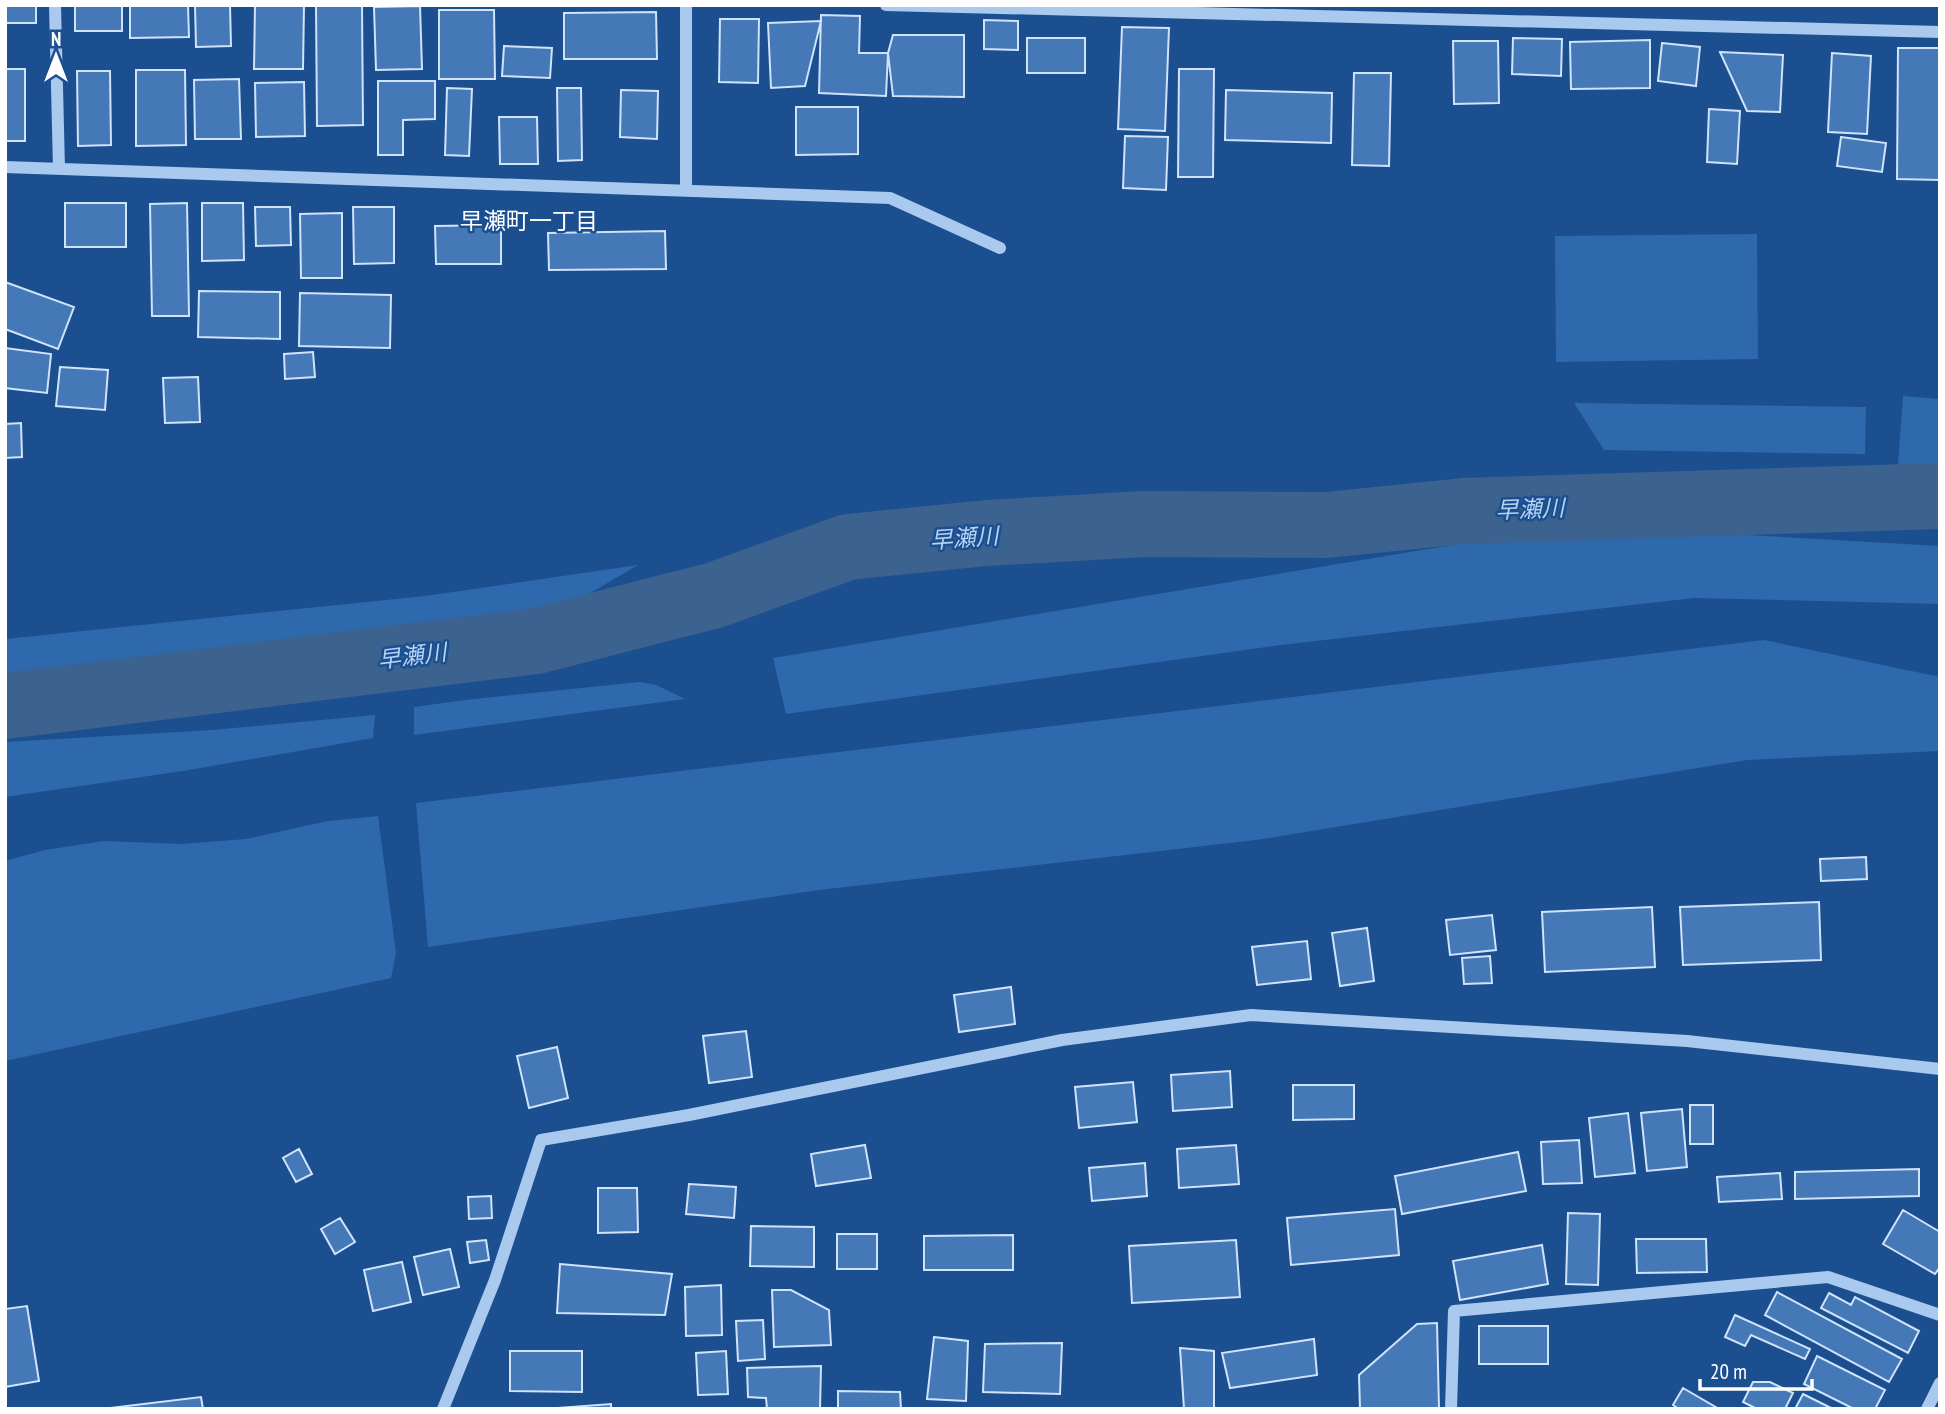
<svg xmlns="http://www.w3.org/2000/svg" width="1945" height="1414" font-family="'PT Sans Narrow','Noto Sans JP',sans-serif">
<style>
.grass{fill:#2e69ad}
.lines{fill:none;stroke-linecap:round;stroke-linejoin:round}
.river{stroke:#3c6290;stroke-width:66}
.building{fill:#4478b7;stroke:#cfe3fa;stroke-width:2}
.minor{stroke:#a9c9ee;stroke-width:12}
.labels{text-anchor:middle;stroke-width:5;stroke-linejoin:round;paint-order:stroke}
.neighbourhood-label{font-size:23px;fill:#fff;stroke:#1b4f8f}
.water-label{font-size:23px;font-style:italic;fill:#b5d3f5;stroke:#1b4f8f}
</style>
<rect width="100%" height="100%" fill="#1b4f8f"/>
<path class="grass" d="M1757 234 1758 359 1556 362 1555 236Z
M1903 396 1940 399V468L1898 465Z
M1574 403 1866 407 1865 454 1604 450Z
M1573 525 1940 546V604L1694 598 1281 645 786 714 773 658Z
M638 565 565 608 516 627 134 659 5 679V639L425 596Z
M1764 640 1940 677V751L1747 760 1256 840 819 890 428 947 416 803Z
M640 682 656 685 685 699 414 735V707L465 700Z
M375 715 373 738 183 771 5 797V742L212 730Z
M378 816 396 953 391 978 5 1061V861L45 850 104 841 181 844 246 839 328 821Z"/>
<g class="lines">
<path class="river" d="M5 706 536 641 715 595 848 547 987 533 1145 524 1326 525 1464 511 1940 496"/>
</g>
<path class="building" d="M5 5H36V23H5Z
M75 5H122V31H75Z
M130 5H188L189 37 130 38Z
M195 5H230L231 46 196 47Z
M255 5H304L303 69H254Z
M316 5H362L363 125 317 126Z
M420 6 422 69 376 70 374 7Z
M439 10H494L495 79H439Z
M656 12 657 59H564V13Z
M821 15 860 16 859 53H888L886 96 819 93Z
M720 19H759L758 83 719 82Z
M984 20 1018 21V50L984 49Z
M821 21 805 86 771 88 768 23Z
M1122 27 1169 28 1165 131 1118 129Z
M893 35H964V97L893 96 888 53Z
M1027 38H1085V73H1027Z
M1513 38 1562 39 1561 76 1512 74Z
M1650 40V88L1571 89 1570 42Z
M1453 41H1498L1499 103 1454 104Z
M1662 43 1700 47 1696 86 1658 81Z
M504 46 552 48 550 78 502 76Z
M1898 48H1940V180L1897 179Z
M1720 52 1783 55 1780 112 1747 111Z
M1832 53 1871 56 1867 134 1828 132Z
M5 69H25V141H5Z
M1179 69H1214L1213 177H1178Z
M136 70H185L186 145 136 146Z
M77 71H110L111 145 78 146Z
M1354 73H1391L1389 166 1352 165Z
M239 79 241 139H195L194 80Z
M378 81H435V119L403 120V155H378Z
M304 82 305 136 256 137 255 83Z
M447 88 472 89 469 156 445 155Z
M557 88H581L582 160 558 161Z
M621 90 658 91 657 139 620 137Z
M1226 90 1332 93 1331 143 1225 140Z
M796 107H858V154L796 155Z
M1709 109 1740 111 1737 164 1707 162Z
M499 117H537L538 164H500Z
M1125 136 1168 137 1166 190 1123 188Z
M1841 137 1886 143 1882 172 1837 166Z
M65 203H126V247H65Z
M187 203 189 316H152L150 204Z
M202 203H243L244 260 202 261Z
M255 207H290L291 245 256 246Z
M353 207H394V263L354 264Z
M342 213V278H301L300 214Z
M501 225V264H436L435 226Z
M665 231 666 269 549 270 548 233Z
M5 282 74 307 58 349 5 329Z
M199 291 280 292V339L198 337Z
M300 293 391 295 390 348 299 346Z
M5 348 51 354 47 393 5 388Z
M313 352 315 377 285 379 284 354Z
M60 367 108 370 105 410 56 406Z
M198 377 200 422 165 423 163 378Z
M21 423 22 457 5 458V424Z
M1866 857 1867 879 1821 881 1820 859Z
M1819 902 1821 960 1683 965 1680 907Z
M1652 907 1655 967 1545 972 1542 912Z
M1492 915 1496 950 1450 955 1446 920Z
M1367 928 1374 981 1340 986 1332 933Z
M1307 941 1311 979 1257 985 1252 947Z
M1490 956 1492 983 1464 984 1462 958Z
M1011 987 1015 1024 959 1032 954 995Z
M746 1031 752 1077 709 1083 703 1036Z
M557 1047 568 1098 529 1108 517 1056Z
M1230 1071 1232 1107 1173 1111 1171 1075Z
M1133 1082 1137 1122 1079 1128 1075 1087Z
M1293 1085H1354V1119L1293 1120Z
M1690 1105H1713V1144H1690Z
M1682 1109 1687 1167 1647 1171 1641 1113Z
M1628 1113 1635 1173 1595 1177 1589 1118Z
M1579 1140 1582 1183 1543 1184 1541 1142Z
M865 1145 871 1178 816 1186 811 1154Z
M1236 1145 1239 1184 1179 1188 1177 1149Z
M299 1149 312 1174 296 1182 283 1158Z
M1518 1152 1526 1191 1402 1214 1395 1176Z
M1145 1163 1147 1196 1092 1201 1089 1168Z
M1919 1169V1196L1795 1199V1172Z
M1780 1173 1782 1199 1719 1202 1717 1177Z
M689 1184 736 1187 734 1218 686 1214Z
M598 1188H637L638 1232 598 1233Z
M491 1196 492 1218 469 1219 468 1197Z
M1395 1209 1399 1255 1291 1265 1287 1218Z
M1903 1210 1940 1232V1267L1935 1274 1883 1244Z
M1568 1213 1600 1214 1598 1285 1566 1284Z
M340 1218 355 1242 335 1254 321 1229Z
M751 1226 814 1227V1267L750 1266Z
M837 1234H877V1269H837Z
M1013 1235V1270H924V1236Z
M1636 1239H1706L1707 1272 1637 1273Z
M486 1240 489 1260 470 1263 467 1242Z
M1236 1240 1240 1297 1132 1303 1129 1246Z
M1542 1245 1548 1284 1460 1300 1453 1261Z
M450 1249 459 1287 423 1295 414 1257Z
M402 1262 411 1302 373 1311 364 1270Z
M560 1264 672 1274 665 1315 557 1313Z
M721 1285 722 1335 686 1336 685 1287Z
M772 1290H791L829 1310 831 1345 774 1347Z
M1777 1292 1902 1359 1889 1382 1765 1315Z
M1829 1293 1851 1305 1855 1297 1919 1331 1908 1353 1821 1308Z
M27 1306 39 1381 5 1387V1309Z
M1735 1315 1810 1349 1805 1359 1751 1335 1745 1346 1725 1337Z
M763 1320 765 1359 738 1361 736 1321Z
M1437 1323 1439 1409H1360L1359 1375 1417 1324Z
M1479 1326H1548V1364H1479Z
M934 1337 968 1341 966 1401 927 1399Z
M1314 1339 1317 1375 1230 1388 1222 1353Z
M1062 1343 1060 1394 983 1392 985 1344Z
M1180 1348 1214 1351V1409H1184Z
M510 1351H582V1392L510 1391Z
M726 1351 728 1394 698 1395 696 1353Z
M1817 1356 1885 1390 1875 1409H1854L1804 1384Z
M821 1366 820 1409H767L766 1398 748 1397 747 1368Z
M1753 1382H1770L1793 1393 1785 1409H1757L1743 1402Z
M1683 1388 1719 1409H1679L1673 1405Z
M838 1391 900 1392 901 1409H838Z
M1803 1394 1833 1409H1795Z
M201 1397 203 1409H102Z
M611 1404V1409H544Z"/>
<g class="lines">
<path class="minor" d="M55 5 59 169
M686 5V190
M886 5 1940 32
M5 167 890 198 1000 248
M443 1409 495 1280 541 1140 689 1115 1062 1040 1251 1015 1687 1041 1940 1069
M1451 1409 1454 1311 1828 1277 1940 1315
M1927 1409 1940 1383"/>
</g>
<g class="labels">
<g class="neighbourhood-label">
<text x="529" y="229">早瀬町一丁目</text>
</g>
<g class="water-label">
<text transform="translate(1530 509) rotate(-2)" y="8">早瀬川</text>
<text transform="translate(964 538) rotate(-4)" y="8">早瀬川</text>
<text transform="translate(412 656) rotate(-7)" y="8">早瀬川</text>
</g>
</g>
<rect width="1945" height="1414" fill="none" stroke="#ffffff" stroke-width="14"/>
<g transform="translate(56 56)" stroke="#1b4f8f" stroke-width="5" paint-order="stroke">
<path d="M0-5L12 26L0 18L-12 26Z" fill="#ffffff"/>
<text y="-10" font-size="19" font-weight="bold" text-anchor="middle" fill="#ffffff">N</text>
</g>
<path d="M1700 1379v10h112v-10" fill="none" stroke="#ffffff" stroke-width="3.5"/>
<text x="1710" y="1379" font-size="21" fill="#ffffff" stroke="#1b4f8f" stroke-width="5" paint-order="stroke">20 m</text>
</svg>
